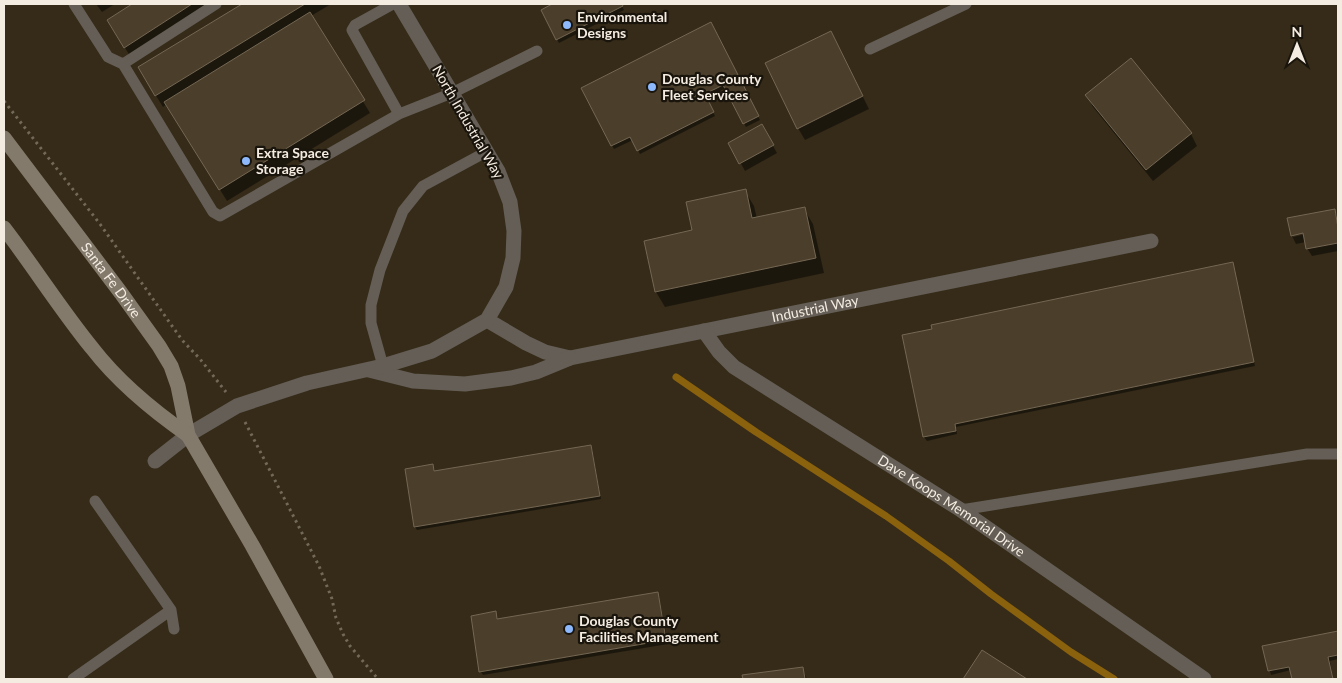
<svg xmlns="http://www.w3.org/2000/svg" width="1342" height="683" font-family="Lato,sans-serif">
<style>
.shadow{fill:#0007;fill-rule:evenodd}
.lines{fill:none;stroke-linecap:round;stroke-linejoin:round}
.stream{stroke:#8a610d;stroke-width:7}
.building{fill:#4b3f2c;stroke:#746753}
.path{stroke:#736959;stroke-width:3;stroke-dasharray:2.5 4;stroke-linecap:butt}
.lane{stroke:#645e56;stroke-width:11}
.street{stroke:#645e56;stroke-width:15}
.secondary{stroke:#837a6c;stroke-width:15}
.poi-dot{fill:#8db9fc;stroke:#19140c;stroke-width:2}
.labels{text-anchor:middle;stroke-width:4.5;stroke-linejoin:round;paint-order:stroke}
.poi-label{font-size:14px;font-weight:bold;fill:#f4ece1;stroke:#19140c;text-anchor:start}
.street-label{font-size:14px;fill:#f4ece1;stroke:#19140c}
</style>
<rect width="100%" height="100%" fill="#362b18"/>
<path class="shadow" d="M96 4H115L102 12Z
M135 4H217L132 59 108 21Z
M244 4H331L311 16 370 113 227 201 167 104 163 107 139 68Z
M555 4H621L624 10 559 43 542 10Z
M710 23 760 120 746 127 726 88 706 98 715 116 640 154 633 140 614 149 582 89Z
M837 45 869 109 805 140 798 128Z
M1087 95 1191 134 1197 146 1153 181 1093 107Z
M761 125 777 153 745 171 730 143Z
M745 191 754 206 757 219 804 209 813 224 824 273 665 307 656 292 646 241 694 231Z
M1334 210 1338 217V251L1312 256 1307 248 1306 242 1296 244 1292 236 1289 219ZM1309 231 1310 233 1293 237V234Z
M1232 264 1255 366 956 427 957 434 927 441 924 437 904 336Z
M590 446 592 449 601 499 417 530 415 527 406 470 433 466 435 472Z
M657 593 659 597 668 644 483 675 481 672 472 617 495 612 498 620Z
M1338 632V659L1330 661 1333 679H1293L1291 670 1271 675 1264 647Z
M983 652 1025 679H965Z
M802 668 807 679H744L743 677Z"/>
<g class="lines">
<path class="stream" d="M676 377 756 432 886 516 949 561 991 594 1071 652 1114 679"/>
</g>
<path class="building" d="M132 4H192L124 48 107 20Z
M242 4H305L155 96 138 67Z
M552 4H622L623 6 556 40 541 10Z
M310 12 365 100 219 190 164 102Z
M711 22 759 116 743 124 723 85 705 94 714 112 637 151 630 137 611 146 581 88Z
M831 31 863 96 797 129 765 63Z
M1131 58 1192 133 1146 170 1085 95Z
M762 124 774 145 739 164 728 143Z
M746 189 752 218 805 207 816 258 655 292 644 241 692 230 686 202Z
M1335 209 1338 228V243L1306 249 1303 233 1291 236 1287 218Z
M1233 262 1254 362 955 424 956 431 923 437 902 335 932 329 931 325Z
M591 445 600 496 414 527 405 469 433 464 434 471Z
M658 592 666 640 479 672 471 616 496 611 497 619Z
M1338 631V655L1328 657 1333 679H1292L1289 667 1268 671 1262 646Z
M982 650 1027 679H963Z
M803 667 805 679H743L742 675Z"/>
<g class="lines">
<path class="path" d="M4 101 100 224 182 340 200 359 226 392
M245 422 319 566 332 599 336 618 343 634 350 646 378 679"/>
<path class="lane" d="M74 4 108 57 123 64 216 4
M393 4 355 25 352 30 399 114
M870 49 966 4
M123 64 213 212 220 216 399 114 452 93 537 51
M383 366 371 323V305L380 270 403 211 423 186 486 152
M961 510 1307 454H1338
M171 610 174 629
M73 679 171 610 95 501"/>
<g class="street">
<path id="s1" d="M487 320 526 343 545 352 570 358 1151 241"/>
<path id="s2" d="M704 331 719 352 734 367 961 510 1204 679"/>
<path d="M369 370 413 381 465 384 511 378 536 372 570 358"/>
<path d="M155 461 188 435 237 406 307 383 383 366 432 351 487 320 506 287 513 258 514 231 510 202 498 171 399 4"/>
</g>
<g class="secondary">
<path id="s3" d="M4 138 121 293 159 346 171 366 178 386 188 435 252 545 326 679"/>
<path d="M4 228C34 267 61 310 92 348 119 383 152 410 188 435"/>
</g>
</g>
<g class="poi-dot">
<circle cx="567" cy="25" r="5"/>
<circle cx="652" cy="87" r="5"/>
<circle cx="246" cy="161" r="5"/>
<circle cx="569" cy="629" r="5"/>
</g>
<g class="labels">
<g class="poi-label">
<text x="577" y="22">Environmental<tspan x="577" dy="16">Designs</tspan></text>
<text x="662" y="84">Douglas County<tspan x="662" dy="16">Fleet Services</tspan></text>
<text x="256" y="158">Extra Space<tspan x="256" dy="16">Storage</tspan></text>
<text x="579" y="626">Douglas County<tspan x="579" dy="16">Facilities Management</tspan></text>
</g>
<g class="street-label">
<text transform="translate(468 122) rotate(60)" y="5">North Industrial Way</text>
<text dy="5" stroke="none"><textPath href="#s3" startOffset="178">Santa Fe Drive</textPath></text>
<text dy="5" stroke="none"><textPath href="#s1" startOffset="342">Industrial Way</textPath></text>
<text dy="5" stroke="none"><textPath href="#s2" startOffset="305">Dave Koops Memorial Drive</textPath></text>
</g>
</g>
<rect width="1342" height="683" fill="none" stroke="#f4ece1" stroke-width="10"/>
<g transform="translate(1297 45)" stroke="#19140c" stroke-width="4" paint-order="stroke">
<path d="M0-4L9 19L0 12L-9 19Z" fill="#f4ece1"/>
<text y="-8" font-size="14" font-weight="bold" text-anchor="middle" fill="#f4ece1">N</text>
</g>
</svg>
